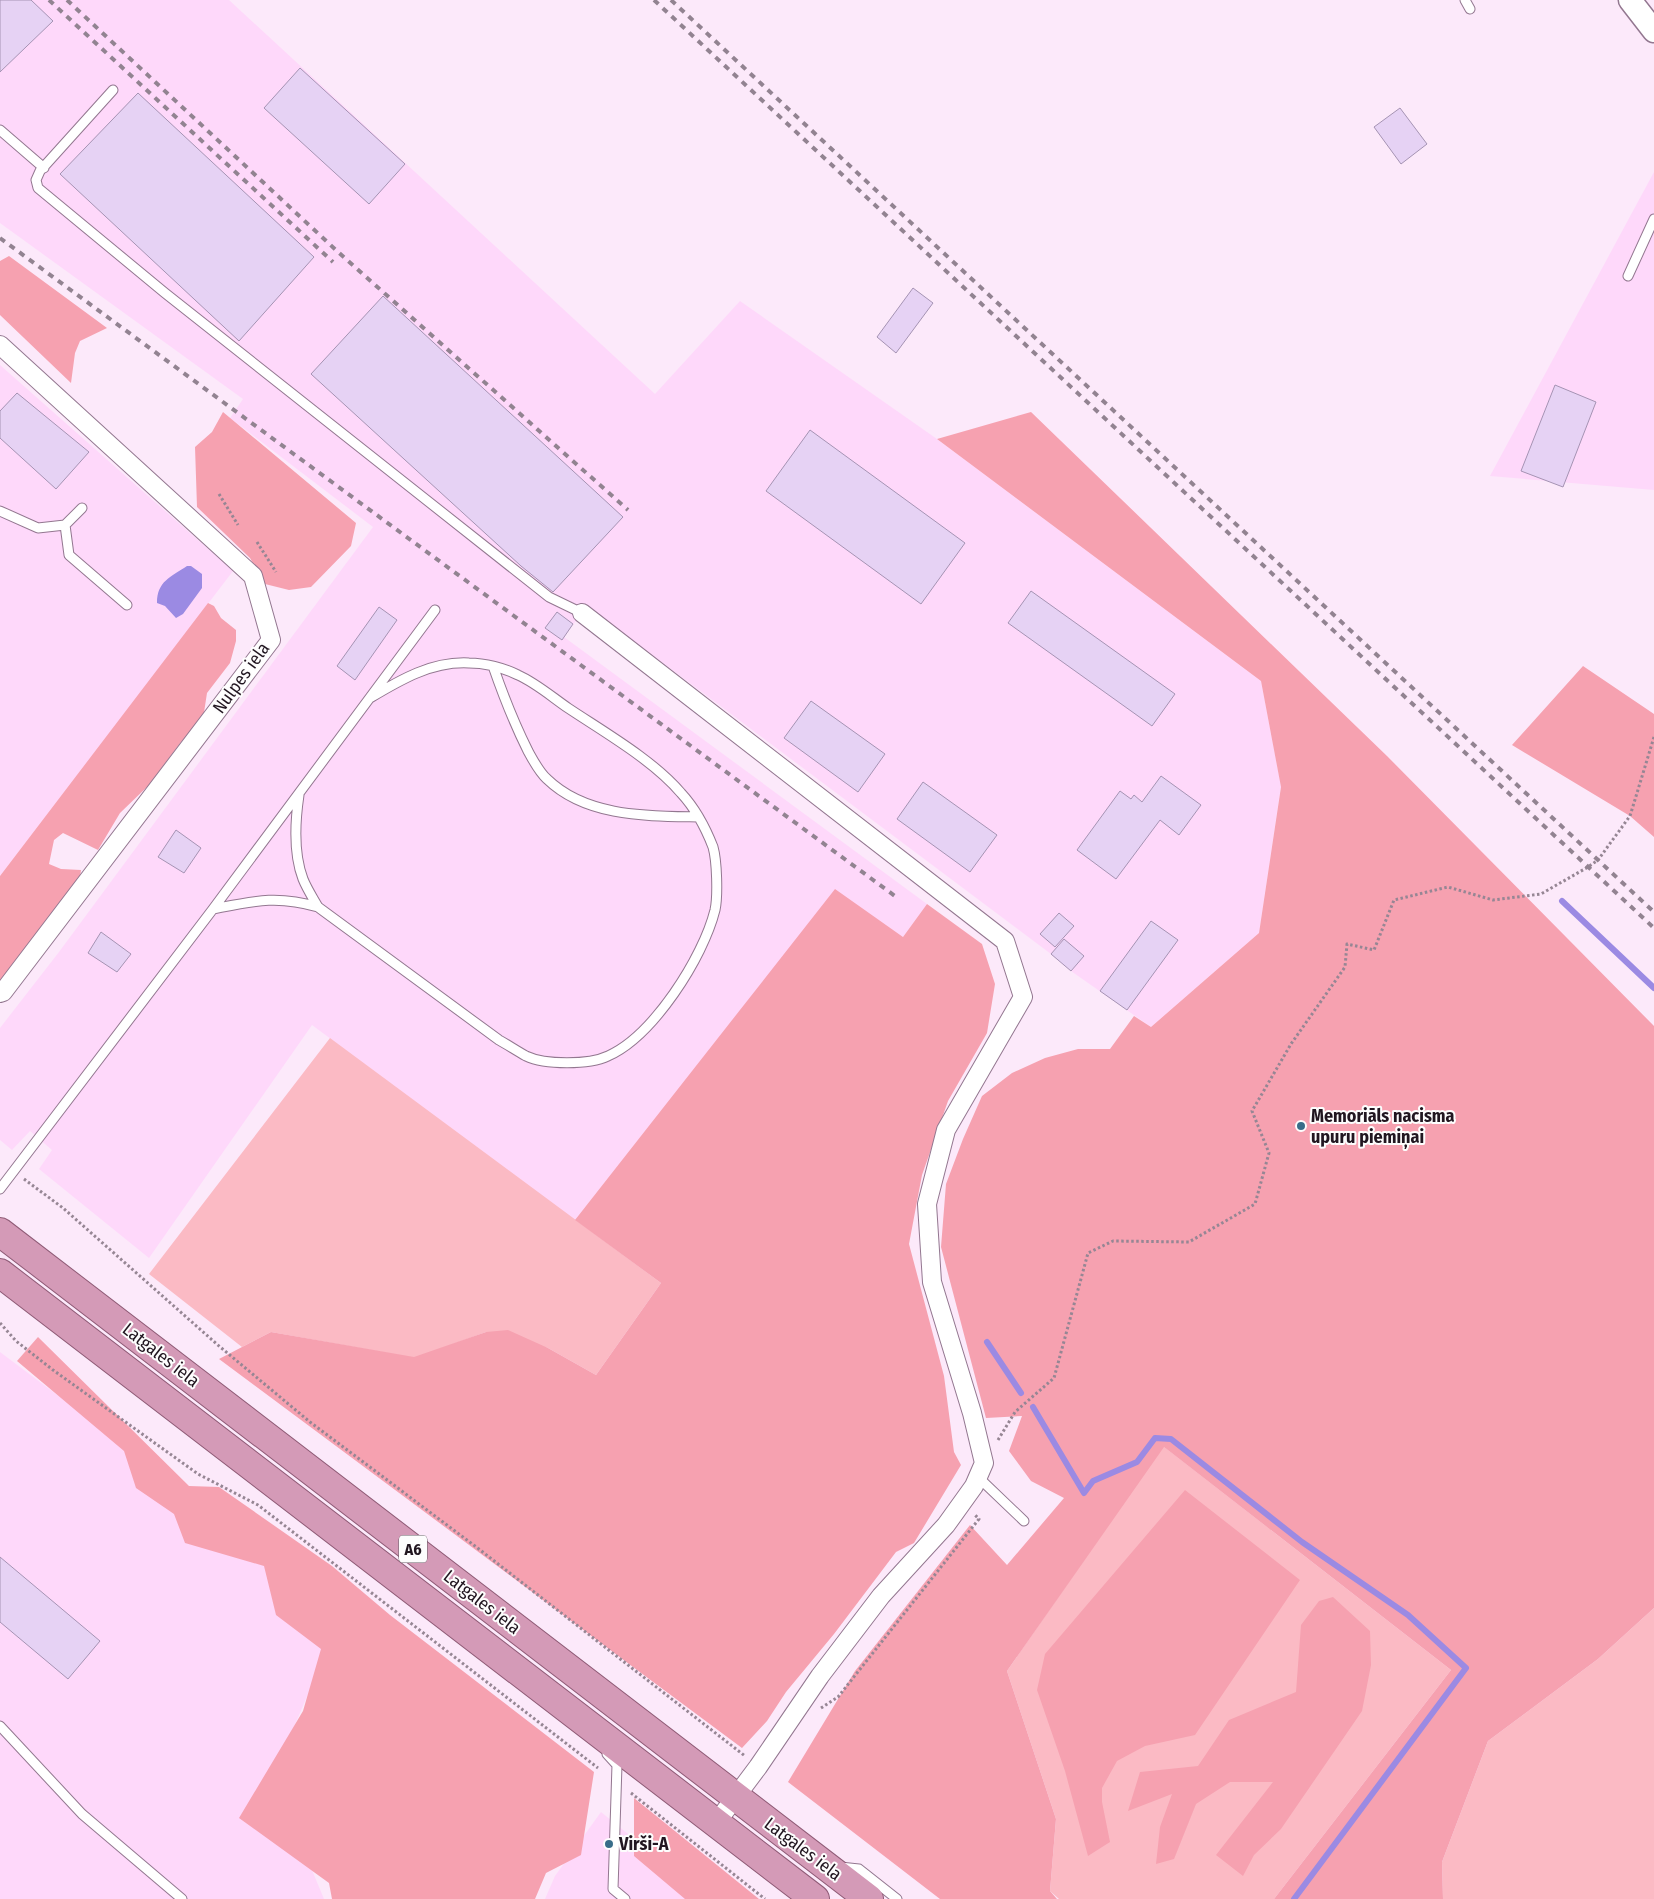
<svg xmlns="http://www.w3.org/2000/svg" width="1654" height="1899" font-family="'Fira Sans Condensed',sans-serif">
<style>
.built{fill:#fed8fa}
.green{fill:#fbbac4}
.forest{fill:#f6a1b0}
.water{fill:#9b8ae3}
.lines{fill:none;stroke-linecap:round;stroke-linejoin:round}
.stream{stroke:#9b8ae3;stroke-width:6}
.building{fill:#e6d2f4;stroke:#a593b3}
.service-casing{stroke:#937790;stroke-width:11}
.minor-casing{stroke:#937790;stroke-width:20}
.tertiary-casing{stroke:#937790;stroke-width:25}
.trunk-casing{stroke:#8f5b76;stroke-width:30}
.path{stroke:#968694;stroke-width:3;stroke-dasharray:2.5 2.5;stroke-linecap:butt}
.service{stroke:#fff;stroke-width:9}
.minor{stroke:#fff;stroke-width:18}
.tertiary{stroke:#fff;stroke-width:22}
.trunk{stroke:#d49ab7;stroke-width:28}
.rail{stroke:#928391;stroke-width:4;stroke-dasharray:6 6;stroke-linecap:butt}
.poi-dot{fill:#386d89;stroke:#fdfdfd;stroke-width:2}
.labels{text-anchor:middle;stroke-width:4;stroke-linejoin:round;paint-order:stroke}
.shield{fill:#fdfdfd;stroke:#635b62;stroke-width:1}
.shield-label{font-size:16px;font-weight:bold;fill:#211620}
.street-label{font-size:18px;fill:#211620;stroke:#fdfdfd}
.poi-label{font-size:18px;font-weight:bold;fill:#211620;stroke:#fdfdfd;text-anchor:start}
</style>
<rect width="100%" height="100%" fill="#fce9fa"/>
<path class="built" d="M0 0H229L655 394 740 301 937 439 1261 681 1281 786 1259 933 1151 1027 1071 971 1051 954 587 606 564 637 927 904 903 937 835 890 575 1220 312 1025 149 1258 39 1169 52 1150 30 1131 12 1150 0 1140V1028L59 952 373 527 230 418 243 399 0 223Z
M1654 172V490L1490 476Z
M0 365 233 571 0 876Z
M0 1352 344 1610 273 1776 324 1899H0Z
M601 1812 708 1899H545L555 1876Z"/>
<path class="green" d="M330 1038 661 1283 596 1375 548 1348 486 1332 415 1358 271 1332 242 1347 149 1274Z
M1163 1446 1451 1670 1274 1899H1059L1050 1891 1056 1819 1007 1671Z
M1654 1608V1899H1443L1442 1862 1488 1741 1598 1659Z"/>
<path class="forest" d="M9 256 107 328 80 341 75 353 71 383 0 315V261Z
M223 412 356 523 351 546 311 587 289 590 265 584 250 558 197 507 195 447 212 432Z
M1031 412 1387 756 1654 1026V1608L1598 1659 1488 1741 1442 1862 1443 1899H1274L1451 1670 1164 1447 1007 1671 1056 1819 1050 1891 1057 1899H940L788 1782 855 1671 970 1525 1007 1565 1064 1498 1031 1481 1009 1451 1022 1416 986 1418 941 1247 946 1184 963 1139 982 1096 1012 1073 1045 1058 1078 1049H1110L1134 1016 1151 1027 1259 933 1281 787 1261 681 937 439Z
M208 603 214 606 221 618 236 630V641L230 663 207 693 203 719 181 742 148 786 120 813 98 850 63 833 54 840 49 864 61 869 81 870 79 885 0 984V876Z
M1583 666 1654 714V837L1630 816 1512 745Z
M835 889 903 937 927 904 982 944 995 984 987 1033 948 1101 922 1175 909 1244 944 1376 954 1452 961 1465 914 1543 896 1552 834 1634 786 1692 767 1721 742 1748 219 1359 271 1332 414 1357 486 1332 508 1330 548 1348 596 1375 661 1283 575 1220Z
M38 1337 189 1486 219 1487 332 1566 390 1615 594 1772 581 1855 546 1873 535 1899H332L329 1883 239 1818 303 1711 321 1649 276 1615 264 1566 185 1543 174 1514 136 1488 124 1451 17 1361Z
M1185 1490 1300 1580 1195 1735 1145 1746 1117 1761 1102 1788V1802L1110 1842 1088 1856 1065 1771 1037 1690 1045 1654Z
M1333 1597 1370 1631 1371 1665 1362 1711 1281 1829 1254 1855 1243 1876 1216 1855 1273 1782H1230L1196 1804 1174 1859 1156 1864 1160 1827 1172 1794 1128 1811 1140 1772 1198 1766 1229 1720 1296 1692 1301 1625 1319 1601Z
M634 1798 759 1899H685L634 1856Z"/>
<path class="water" d="M187 566H191L202 574V588L183 614 176 618 165 606 157 603C157 581 171 577 187 566Z"/>
<g class="lines">
<path class="stream" d="M1562 901 1654 988
M987 1342 1021 1393
M1033 1407 1084 1493 1093 1481 1137 1462 1155 1438 1171 1439 1302 1542 1408 1615 1466 1668 1294 1899"/>
</g>
<path class="building" d="M0 0H31L53 21 0 72Z
M300 68 405 164 369 204 264 108Z
M138 93 314 257 239 341 60 174Z
M1400 108 1427 144 1401 164 1374 127Z
M913 288 933 303 896 353 877 337Z
M383 296 623 517 553 592 521 566 311 374Z
M1555 385 1596 402 1563 487 1521 471Z
M17 393 89 452 56 489 0 438V411Z
M810 430 965 543 921 604 766 491Z
M1031 591 1175 694 1152 726 1008 623Z
M379 607 397 620 355 680 337 666Z
M557 612 573 624 562 640 545 628Z
M811 701 885 754 858 792 784 738Z
M1161 776 1201 805 1179 835 1160 820 1116 879 1077 850 1120 791 1131 799 1134 795 1142 802Z
M923 782 997 835 970 872 897 819Z
M176 830 201 848 184 873 158 857Z
M1059 913 1074 926 1055 947 1040 934Z
M1151 921 1178 940 1127 1010 1100 991Z
M101 932 131 954 117 972 88 953Z
M1064 939 1084 956 1071 971 1051 954Z
M0 1557 100 1641 68 1679 0 1622Z"/>
<g class="lines">
<defs>
<path id="service" d="M1465 0 1470 9
M113 90 40 171 36 180 38 188 165 293 549 597 582 613
M0 130 44 168
M1628 276 1654 219
M0 511 38 528 65 525 82 508
M65 525 69 555 127 605
M493 666C503 695 514 723 528 751 533 760 539 772 547 779 586 817 647 816 698 817
M299 795C295 822 293 853 303 879 307 889 313 898 318 907
M213 909C254 901 277 895 318 907L499 1040C508 1045 517 1051 526 1056 545 1065 589 1065 608 1056 653 1036 703 958 715 910 718 896 717 861 713 847 706 829 694 807 681 793 653 760 604 732 568 708 552 697 536 683 518 675 504 668 485 663 469 663 432 661 400 680 370 698
M0 1189 213 909 435 610
M978 1477 1024 1521
M0 1726 82 1814 182 1899
M607 1754 617 1765 613 1889 625 1899
M840 1867 859 1869 897 1899"/>
<path id="minor" d="M0 345 253 576 271 640 3 992 0 993
M582 613 1005 941 1023 997 946 1130 927 1204 932 1282 972 1413 984 1463 974 1486 946 1525 881 1596 820 1676 758 1767 716 1823"/>
<path id="tertiary" d="M1630 0 1654 31"/>
<path id="trunk" d="M0 1232 869 1899
M0 1273 815 1899"/>
</defs>
<use href="#service" class="service-casing"/>
<use href="#minor" class="minor-casing"/>
<use href="#tertiary" class="tertiary-casing"/>
<use href="#trunk" class="trunk-casing"/>
<path class="path" d="M219 494 238 525
M257 542 276 572
M24 1179 63 1208 219 1346 310 1422 475 1546 745 1756
M0 1323 16 1341 53 1370 198 1474 258 1505 598 1768
M998 1440 1015 1412 1054 1378 1088 1253 1113 1241 1189 1242 1255 1204 1269 1153 1252 1111 1291 1044 1345 967 1347 944 1374 950 1394 900 1448 887 1493 900 1541 894 1588 867 1598 860 1630 816 1654 737
M821 1708 838 1697 979 1519 974 1514
M631 1793 765 1899"/>
<use href="#service" class="service"/>
<use href="#minor" class="minor"/>
<use href="#tertiary" class="tertiary"/>
<use href="#trunk" class="trunk"/>
<path class="rail" d="M49 0 333 262
M67 0 337 251 628 510
M654 0 1654 928
M671 0 1654 912
M0 238 899 899"/>
</g>
<g class="poi-dot">
<circle cx="1301" cy="1126" r="5"/>
<circle cx="609" cy="1844" r="5"/>
</g>
<g class="labels">
<rect class="shield" x="399" y="1535.5" width="28" height="27" rx="4"/>
<g class="shield-label">
<text x="413" y="1555">A6</text>
</g>
<g class="street-label">
<text transform="translate(241 678) rotate(-54)" y="6">Nulpes iela</text>
<text transform="translate(161 1355) rotate(38)" y="6">Latgales iela</text>
<text transform="translate(482 1602) rotate(38)" y="6">Latgales iela</text>
<text transform="translate(803 1849) rotate(37)" y="6">Latgales iela</text>
</g>
<g class="poi-label">
<text x="1311" y="1122">Memoriāls nacisma<tspan x="1311" dy="21">upuru piemiņai</tspan></text>
<text x="619" y="1850">Virši-A</text>
</g>
</g>
</svg>
